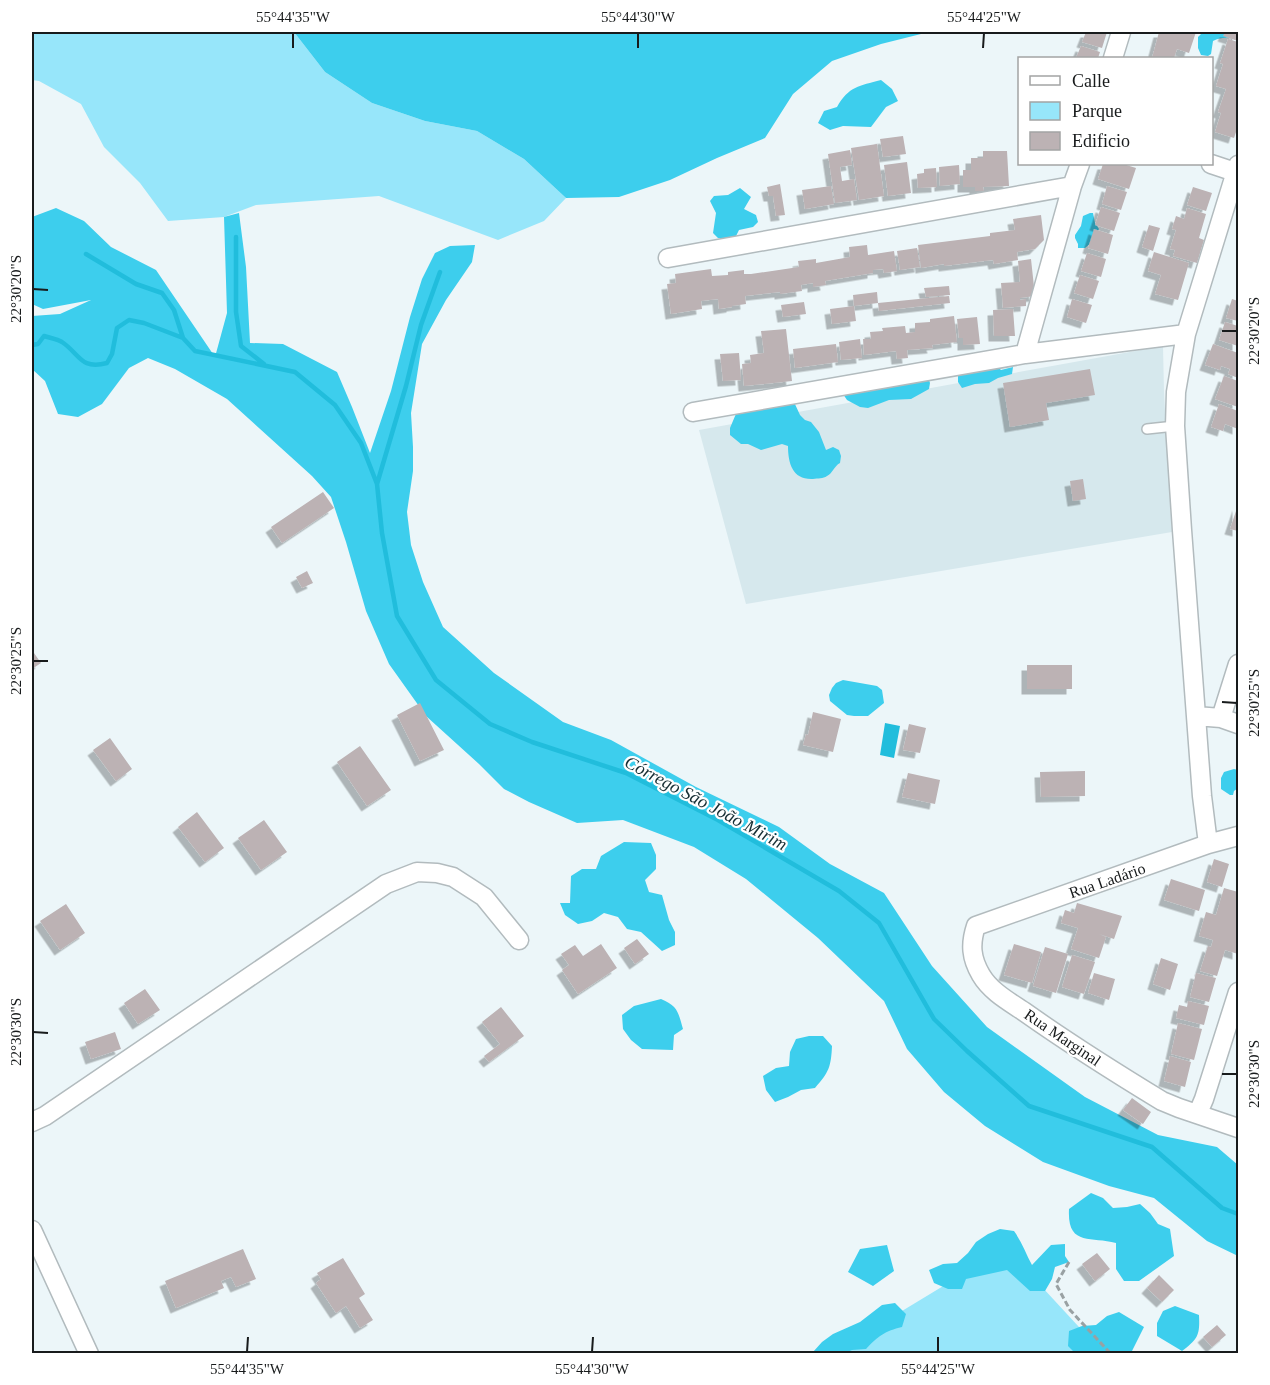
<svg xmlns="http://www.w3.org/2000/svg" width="1270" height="1385" font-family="'Times New Roman',serif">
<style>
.built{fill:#d6e8ed}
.green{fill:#97e6fa}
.forest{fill:#3dceed}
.water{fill:#21bddc}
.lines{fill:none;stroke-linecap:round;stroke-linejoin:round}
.stream{stroke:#21bddc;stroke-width:4.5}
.building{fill:#bcb2b4;filter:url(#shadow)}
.service-casing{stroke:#b2bbbe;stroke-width:12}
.minor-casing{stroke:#b2bbbe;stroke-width:21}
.path{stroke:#99a1a3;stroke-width:3;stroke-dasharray:6 3;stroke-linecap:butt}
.service{stroke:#fff;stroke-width:9}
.minor{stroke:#fff;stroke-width:18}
.ticks{fill:none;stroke:#181b1c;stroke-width:2}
.labels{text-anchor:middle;stroke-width:4.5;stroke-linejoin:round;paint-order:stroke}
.street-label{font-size:16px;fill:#181b1c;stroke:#fff}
.water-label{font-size:18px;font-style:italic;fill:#162e34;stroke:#fff}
.neatline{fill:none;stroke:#181b1c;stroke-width:2}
.ticks-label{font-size:15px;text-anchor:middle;fill:#181b1c}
</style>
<defs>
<filter id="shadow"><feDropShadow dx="-5.5" dy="5.5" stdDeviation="0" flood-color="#0004"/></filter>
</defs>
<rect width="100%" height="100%" fill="#ecf6f9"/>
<path class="built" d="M1163 346 1164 392 1172 532 746 604 699 430Z"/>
<path class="green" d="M32 32H294L325 72 372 103 425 121 477 131 524 159 566 198 544 221 498 240 379 196 256 205 224 217 168 221 140 183 104 147 81 104 39 81 32 80Z
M1006 1248 1103 1353 831 1354Z"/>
<path class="forest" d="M294 32H929L881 44 832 61 793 94 765 138 717 158 670 180 619 197 566 198 524 159 477 131 425 121 372 103 325 72Z
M1203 32H1238V36C1230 39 1222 36 1213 41L1211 54 1208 56 1201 55 1198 48V37Z
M881 80 892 89 898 101 886 107 871 127 843 126 830 130 818 123 824 111 837 107C849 86 859 86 881 80Z
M740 188 751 197 744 209 756 215 758 222 753 227 739 230 736 236 731 240 718 238 713 233 716 213 710 201 714 196 728 195Z
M56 208 84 221 111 247 156 270 215 357 227 313 224 217 239 213 246 267 250 343 283 344 337 372 352 407 370 453 391 391 410 317 422 279 435 253 450 246 475 245 472 262 446 300 422 344 411 413 413 447V471L407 512 411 545 423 582 443 627 494 673 563 722 611 740 696 787 779 827 830 864 884 893 932 966 987 1027 1085 1097 1158 1135 1217 1147 1238 1165V1256L1207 1241 1154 1198 1109 1186 1043 1162 985 1126 944 1092 907 1049 884 1001 818 938 746 879 694 847 623 820 577 823 529 802 504 789 479 764 426 716 389 664 366 611 346 542 331 497 312 476 227 399 175 369 148 358 129 368 102 404 78 417 58 414 45 381 32 369V316L60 314 91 300 43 309 32 304V217Z
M1090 213H1093L1095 223 1099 229C1094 236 1092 243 1085 248H1078V244L1075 238V235L1081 226 1083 216Z
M996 365 1001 370 1013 367 1012 374 998 378 989 383 975 384 962 388 958 382V375Z
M928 377 930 383 929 389 911 399 889 400 868 408 860 407 847 400 843 394Z
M794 402 800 415 805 420 811 422 819 432 826 450 833 447 839 450 841 456 840 463C834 466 833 473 827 476 823 479 818 478 813 479 793 480 788 464 788 446L782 444 761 450 748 444H741L730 435V428L738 409Z
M843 680 877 686 882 690 884 703 868 716H854L847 715 830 701 829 695 832 688 836 683Z
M1234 769 1238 770V788L1234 791 1233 795H1230L1221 789V778L1224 772Z
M624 842 651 843 656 855V869L645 880 649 892 662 895 669 920 675 932V945L662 951 641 932 627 929 618 917 604 913 592 921 578 924 565 915 560 903H570L571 876 582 869H596L601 856Z
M661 999C678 1006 678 1012 683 1029L674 1035 673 1050 642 1049 631 1040 623 1029 622 1015 634 1006Z
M809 1036H823L832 1046C831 1067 829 1072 815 1088L801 1090 788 1097 775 1102 766 1090 763 1076 776 1068 789 1066 790 1052 796 1039Z
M1091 1193 1103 1198 1113 1208 1127 1207 1140 1204 1150 1213 1158 1224 1170 1229 1174 1256 1139 1281H1124L1116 1269V1243C1091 1236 1067 1247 1069 1209Z
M1000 1229 1014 1231C1022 1242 1026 1254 1032 1265L1051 1245 1065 1244V1256L1069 1262 1055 1267 1052 1279 1045 1291H1030L1007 1270 966 1279 962 1289H948L934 1283 929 1270 943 1264 957 1263 968 1253 976 1242 988 1234Z
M887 1245 894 1271 873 1286 848 1272 860 1249Z
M895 1303 906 1314 902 1327C885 1331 878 1336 866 1349L852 1350 845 1353H806L813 1352 822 1342 833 1334 860 1322 882 1305Z
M1175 1306 1199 1315C1200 1335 1198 1339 1182 1351L1157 1336V1323L1163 1311Z
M1119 1312 1144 1327 1131 1353H1075L1068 1346 1069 1331 1082 1326 1096 1325 1107 1316Z"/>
<path class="water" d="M885 723 900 726 894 758 880 755Z"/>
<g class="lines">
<path class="stream" d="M236 237V312L241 346 264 364
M86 254 136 284 162 293 174 310 183 338 195 351 295 372 335 405 361 443 377 484 382 533 397 616 436 680 490 724 532 742 626 773 718 820 839 891 879 923 934 1019 967 1051 1029 1106 1152 1147 1222 1208 1238 1214
M32 345 38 344 44 336C50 338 57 339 62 342 80 354 80 370 107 363L112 354 117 328 129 320 144 323 183 338
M377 484 406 386 421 325 440 272"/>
</g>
<path class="building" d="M1086 32H1107L1102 48 1082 42Z
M1159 32H1196L1189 53 1177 49 1174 58H1152Z
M1225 32H1238V41L1223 36Z
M1228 39 1238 42V126L1234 138 1215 132 1221 113 1218 112 1226 89 1216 86 1223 64 1220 63Z
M1081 46 1100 52 1098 58H1076Z
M903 136 906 154 883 157 880 139Z
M877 144 884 196 859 200 851 148Z
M850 150 852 165 840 167 842 181 854 179 857 200 835 203 828 154Z
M983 151H1007L1009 186 983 187 984 191H975V187H963V170H971V158H983Z
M907 162 911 193 888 196 884 165Z
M1103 164H1123L1136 168 1129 189 1098 179Z
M959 165 960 184 940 186 939 167Z
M936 168 937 187 918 188 917 174 924 173V169Z
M780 184 785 215 776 216 773 196H769L767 187Z
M831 186 834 204 805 209 802 190Z
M1107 186 1127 192 1121 210 1102 204Z
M1193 187 1212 193 1206 211 1187 205Z
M1101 207 1120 213 1114 231 1095 225Z
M1187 208 1206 214 1199 238 1204 240 1197 263 1173 256 1175 250 1170 249 1176 230 1172 229 1176 216 1184 219Z
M1041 215 1044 240 1035 249 1017 252 1018 260 994 264 993 260 944 266V264L921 268 918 245 990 236V233L1015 230 1013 219Z
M1149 225 1160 228 1153 251 1142 247Z
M1094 229 1113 235 1108 254 1088 248Z
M867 245 868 255 894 251 897 271 884 273 883 269 873 270V273L825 281 826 285 813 287V283L801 285 802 291 780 294V292L745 296 746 304 732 306V307L719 309 718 299 701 301 702 309 671 314 667 284 676 283 675 274 711 269 712 276 728 275V272L744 270V274H751L799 267 798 261 816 259V263L850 257 849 247Z
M917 248 920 267 900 270 897 251Z
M1154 252 1189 263 1178 300 1155 294 1161 275 1148 271Z
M1087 253 1106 259 1101 277 1081 271Z
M1031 259 1035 296 1020 298V300L1026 299V306L1003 308 1001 283 1020 282 1018 261Z
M1080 275 1099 281 1093 299 1074 293Z
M949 286 950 295 926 297 924 288Z
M877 292 878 303 854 306 853 295Z
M949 296 950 303 879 311 878 303Z
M1072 299 1092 305 1086 323 1067 317Z
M1232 299 1238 301V321L1226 318Z
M804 302 806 314 783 317 781 305Z
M854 306 856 321 832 324 830 309Z
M1013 309 1015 336H994L993 310Z
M954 316 957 342 932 345 933 348 907 350 908 358 897 359 896 351 864 355 863 339H871L870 332 883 331 882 328 905 326 906 333 915 332V323L930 322V319Z
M977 317 980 344 963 345V338H959L957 319Z
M1225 322 1238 326V346L1219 340Z
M786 329 792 381 744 386 742 364 751 363 750 355 764 353 761 331Z
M860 339 862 358 841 360 839 342Z
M836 344 838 362 795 368 793 349Z
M1213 344 1238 353V378L1228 374 1230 369 1221 366 1220 370 1205 365Z
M739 353 741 380 723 381 720 354Z
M1090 369 1095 395 1046 403 1049 420 1010 427 1003 383Z
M1224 376 1238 381V407L1215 399Z
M1219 404 1238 411V429L1225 424 1223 431 1211 427Z
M1083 479 1086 499 1073 501 1070 481Z
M323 492 334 508 282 543 271 527Z
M1238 505V531L1230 529Z
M307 571 313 583 302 588 296 577Z
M34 653 41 663 32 669V654Z
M1027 665H1072V689H1027Z
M420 703 444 750 420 761 397 715Z
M813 712 841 719 833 752 803 745 806 734 808 735Z
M909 724 926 728 920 753 903 750Z
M110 738 132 769 116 781 93 750Z
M360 746 391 790 367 806 337 762Z
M1085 771V796L1041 797 1040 772Z
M908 773 940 780 935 804 902 797Z
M197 812 224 848 205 862 178 827Z
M264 820 287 852 261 870 238 838Z
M1214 859 1229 864 1222 887 1207 882Z
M1171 879 1205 890 1199 911 1164 900Z
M1224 888 1238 892V954L1225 950 1217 976 1200 971 1208 946 1211 947 1213 940 1199 936 1206 912 1216 915Z
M1077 903 1122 916 1114 939 1099 934 1106 937 1099 958 1071 949 1078 928 1061 923 1065 910 1074 913Z
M66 904 85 933 60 950 40 921Z
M637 939 649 954 635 964 624 948Z
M601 944 617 968 578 994 562 970 569 965 561 954 575 945 583 956Z
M1014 944 1041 952 1032 983 1004 975Z
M1045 947 1068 954 1056 993 1033 986Z
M1072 955 1095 962 1084 994 1062 987Z
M1161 958 1178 964 1170 990 1153 984Z
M1094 973 1115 979 1109 1000 1088 993Z
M1196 973 1216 978 1209 1002 1190 997Z
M145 989 160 1010 138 1024 124 1003Z
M1188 1001 1209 1006 1204 1025 1176 1018 1179 1005 1187 1007Z
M501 1007 524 1036 489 1062 484 1056 500 1044 482 1022Z
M1178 1023 1202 1029 1194 1060 1171 1054Z
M115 1032 121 1049 91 1059 85 1042Z
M1170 1056 1191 1062 1185 1087 1164 1081Z
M1132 1098 1151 1112 1143 1124 1123 1110Z
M243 1249 256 1279 236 1287 231 1277 221 1281 224 1288 176 1308 165 1281Z
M1097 1253 1110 1269 1095 1281 1082 1264Z
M343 1258 365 1294 359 1298 373 1320 360 1328 346 1306 336 1313 316 1283 321 1279 317 1273Z
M1159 1275 1174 1290 1162 1302 1147 1288Z
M1217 1325 1226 1335 1212 1347 1203 1337Z"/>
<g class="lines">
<defs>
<path id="service" d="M1147 429 1175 426"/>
<path id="minor" d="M1113 58 1121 32
M1211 164 1238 173
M668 258 1072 186
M1025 354 1072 186 1080 164
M693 412 1025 354 1186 334
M1196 716 1221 718 1238 664
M1221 718 1238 724
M1238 836 1208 844 976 926C970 944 971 958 981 975 991 992 1010 1002 1026 1013 1070 1044 1116 1073 1162 1101L1179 1108 1238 1128
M1208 844 1202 796 1182 530 1175 426 1176 392 1186 334 1238 165
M1198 1113 1204 1099 1238 992
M32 1122 45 1116 386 884 417 872 437 873 453 877 484 897 519 940
M32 1230 89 1354"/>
</defs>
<use href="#service" class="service-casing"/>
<use href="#minor" class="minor-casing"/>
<path class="path" d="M1069 1262 1056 1284 1070 1310 1111 1354"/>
<use href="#service" class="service"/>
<use href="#minor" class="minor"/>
</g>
<path class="ticks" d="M293 48V33M638 48V33M983 48 984 33M33 289 48 290M1222 331H1237M33 661H48M1222 702 1237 703M33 1032 48 1033M1222 1074H1237M247 1352 248 1337M592 1352 593 1337M938 1352V1337"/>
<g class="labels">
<g class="street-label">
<text transform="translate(1107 880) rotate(-19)" y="6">Rua Ladário</text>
<text transform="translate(1063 1037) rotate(34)" y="6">Rua Marginal</text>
</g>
<g class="water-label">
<text transform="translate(706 803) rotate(28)" y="6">Córrego São João Mirim</text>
</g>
</g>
<rect width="1270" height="1385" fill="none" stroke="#ffffff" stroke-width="66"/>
<rect x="1018" y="57" width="195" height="108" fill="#ffffff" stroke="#a3a4a4" stroke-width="1.5"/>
<rect x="1030" y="76" width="30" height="9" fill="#ffffff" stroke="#a3a4a4" stroke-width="1.5"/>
<text x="1072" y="87" font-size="18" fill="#181b1c">Calle</text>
<rect x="1030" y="102" width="30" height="18" fill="#97e6fa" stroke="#a3a4a4" stroke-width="1.5"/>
<text x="1072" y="117" font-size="18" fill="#181b1c">Parque</text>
<rect x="1030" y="132" width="30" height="18" fill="#bcb2b4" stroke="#a3a4a4" stroke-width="1.5"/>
<text x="1072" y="147" font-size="18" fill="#181b1c">Edificio</text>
<rect x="33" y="33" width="1204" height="1319" class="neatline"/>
<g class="ticks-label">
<text x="293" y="22">55°44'35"W</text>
<text x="638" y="22">55°44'30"W</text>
<text x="984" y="22">55°44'25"W</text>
<text transform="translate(16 289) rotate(-90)" y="5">22°30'20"S</text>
<text transform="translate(1254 331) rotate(-90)" y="5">22°30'20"S</text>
<text transform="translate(16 661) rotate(-90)" y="5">22°30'25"S</text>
<text transform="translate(1254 703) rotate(-90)" y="5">22°30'25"S</text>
<text transform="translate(16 1032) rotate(-90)" y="5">22°30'30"S</text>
<text transform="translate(1254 1074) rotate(-90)" y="5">22°30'30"S</text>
<text x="247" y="1374">55°44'35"W</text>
<text x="592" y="1374">55°44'30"W</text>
<text x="938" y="1374">55°44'25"W</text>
</g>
</svg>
